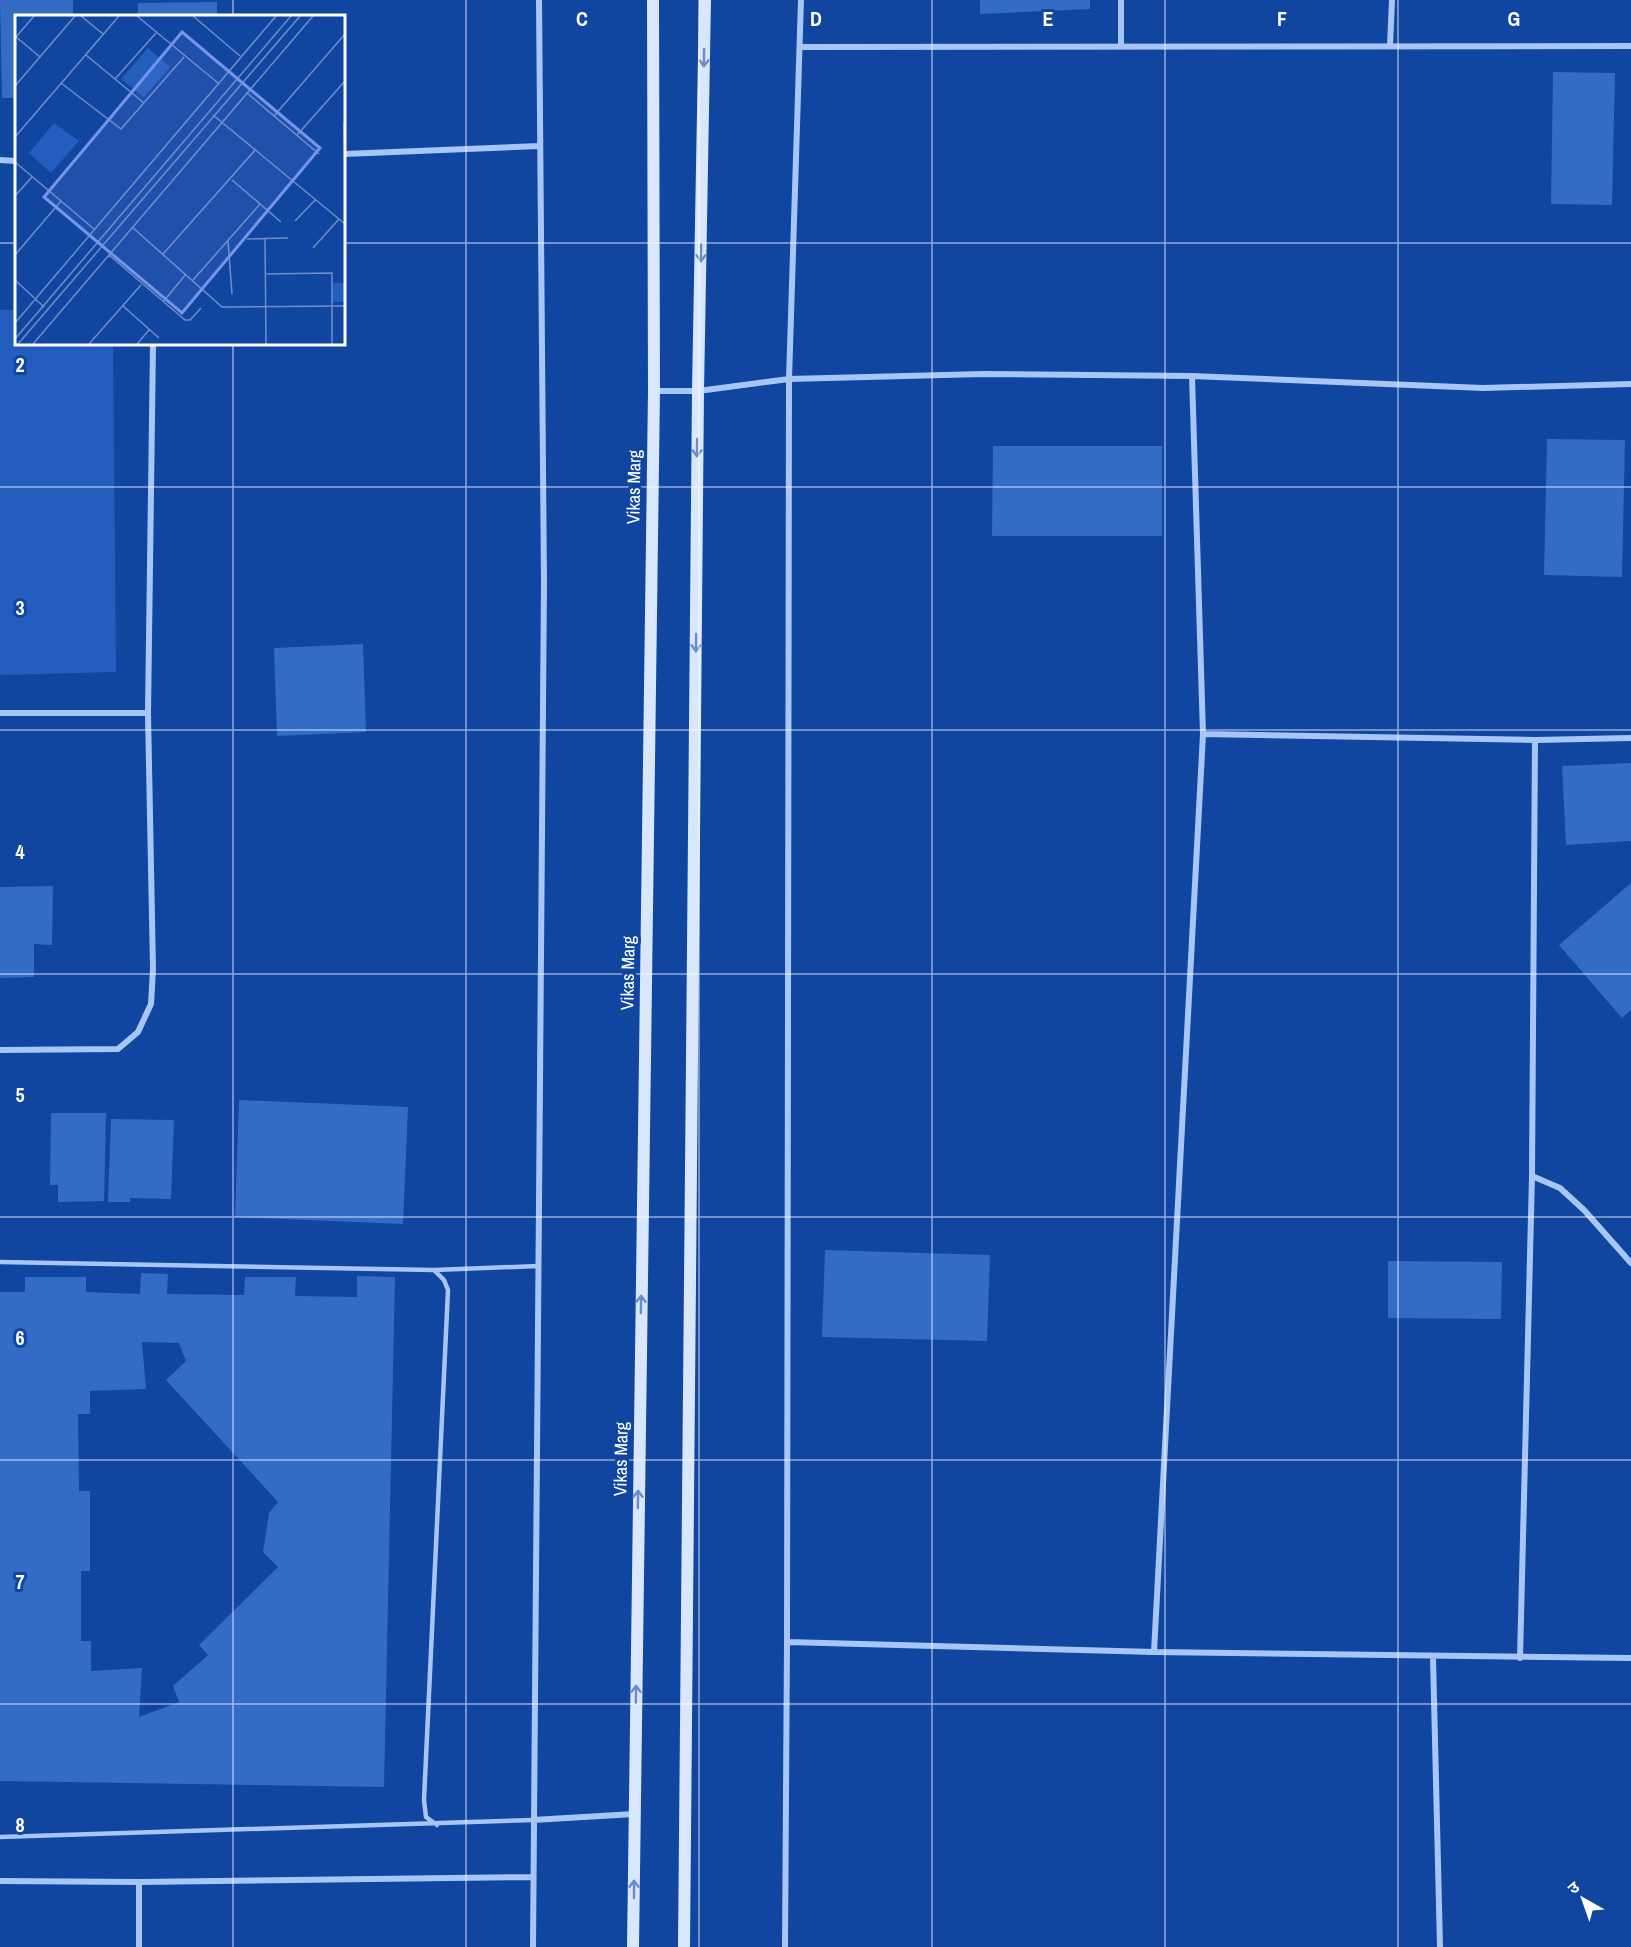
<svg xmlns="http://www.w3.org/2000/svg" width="1631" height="1947" font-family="'Archivo Narrow','Noto Sans Devanagari',sans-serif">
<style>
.green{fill:#235ebf}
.building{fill:#346bc5;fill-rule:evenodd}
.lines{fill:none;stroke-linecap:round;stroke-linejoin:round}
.lane{stroke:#a8c6f5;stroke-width:4.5}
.street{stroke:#a8c6f5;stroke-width:6}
.secondary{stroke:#d8e6fe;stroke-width:12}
.oneway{stroke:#6a8dca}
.grid{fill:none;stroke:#fff;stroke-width:1.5;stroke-opacity:0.55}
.labels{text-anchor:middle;stroke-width:6;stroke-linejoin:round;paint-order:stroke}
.street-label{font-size:18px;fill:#fff;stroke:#1045a0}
.inset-road{fill:none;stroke:#708fc6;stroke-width:1.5}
.view{fill:#7795e8;fill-opacity:0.15;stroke:#7795e8;stroke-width:3}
.inset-edge{fill:none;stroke:#fff;stroke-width:3}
.grid-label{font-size:20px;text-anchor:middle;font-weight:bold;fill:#fff;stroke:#1045a0;stroke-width:6;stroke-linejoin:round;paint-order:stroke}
</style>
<rect width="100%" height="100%" fill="#1045a0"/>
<path class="green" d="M0 310H16V344H113L116 672 0 675Z"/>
<path class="building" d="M0 0H73V16H16V98H2Z
M980 0H1090V9L980 14Z
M217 2V16H138V3Z
M1553 72 1615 73 1612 205 1551 204Z
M1547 439 1625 440 1622 577 1544 575Z
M993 446H1162V536H992Z
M363 644 366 732 277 736 274 648Z
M1631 763V841L1566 845 1562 766Z
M1631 883V1010L1622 1018 1559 945Z
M53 886 52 945 34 944V977L0 978V887Z
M239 1100 408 1107 403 1224 235 1217Z
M51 1113H106L104 1201 58 1202V1185H50Z
M111 1119 174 1120 171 1199 130 1198V1202H108Z
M825 1250 990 1255 987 1341 822 1337Z
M1388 1261 1502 1262 1501 1319 1388 1318Z
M141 1273 168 1274 167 1294 244 1295 245 1277H296L295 1296 357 1297V1276L395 1277 384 1787 0 1781V1292H25V1277H86V1292L140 1294ZM142 1342 179 1343 186 1361 166 1380 278 1502 269 1513 263 1552 278 1567 199 1645 208 1655 173 1686 179 1702 139 1717 142 1668 91 1671V1641H81V1571H90V1491H79L78 1414H90V1391L146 1389Z"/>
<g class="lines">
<path class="lane" d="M0 1262 434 1270 444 1280 448 1290 424 1800 426 1817 437 1825
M434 1270 538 1266
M0 1837 533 1820"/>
<path class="street" d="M1390 45 1392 0
M1121 46V0
M800 47 1631 46
M344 154 539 146
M0 160 16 161
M654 391H698L789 379 983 374 1192 376 1483 388 1631 384
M0 713H148
M1203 734 1535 740 1631 738
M0 1050 118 1049 138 1032 151 1004 153 969 148 713 153 344
M1532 1176 1560 1188 1584 1210 1631 1263
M787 1642 1154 1652 1631 1658
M1154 1652 1203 734 1192 376
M1433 1657 1440 1947
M1520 1658 1532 1176 1535 740
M533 1820 634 1814
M0 1881 139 1882 533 1877
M139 1947V1882
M533 1947 544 583 539 0
M785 1947 787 1642 789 379 801 0"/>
<path class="secondary" d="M633 1947 654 391 653 0
M684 1947 698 391 705 0"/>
</g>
<defs><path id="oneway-shaft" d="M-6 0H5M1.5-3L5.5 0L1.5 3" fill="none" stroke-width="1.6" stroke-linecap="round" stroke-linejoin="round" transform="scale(1.5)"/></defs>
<g class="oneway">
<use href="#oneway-shaft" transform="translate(704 58) rotate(91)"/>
<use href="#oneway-shaft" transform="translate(701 253) rotate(91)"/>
<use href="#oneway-shaft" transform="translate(697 448) rotate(91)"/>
<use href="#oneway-shaft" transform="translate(696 643) rotate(91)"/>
<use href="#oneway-shaft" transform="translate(641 1304) rotate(-89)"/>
<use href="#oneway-shaft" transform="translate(638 1499) rotate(-89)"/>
<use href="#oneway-shaft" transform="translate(636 1694) rotate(-89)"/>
<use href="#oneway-shaft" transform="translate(634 1889) rotate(-90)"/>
</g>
<path class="grid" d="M233 0V16M466 0V1947M699 0V1947M932 0V1947M1165 0V1947M1398 0V1947M0 243H16M344 243H1631M233 344V1947M0 487H1631M0 730H1631M0 974H1631M0 1217H1631M0 1460H1631M0 1704H1631"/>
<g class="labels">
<g class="street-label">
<text transform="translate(634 487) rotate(-89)" y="6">Vikas Marg</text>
<text transform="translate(628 973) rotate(-89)" y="6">Vikas Marg</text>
<text transform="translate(621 1459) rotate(-89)" y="6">Vikas Marg</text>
</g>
</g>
<g transform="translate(15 15)">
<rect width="330" height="330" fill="#1045a0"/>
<path d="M133 33 155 52 129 82 106 64ZM39 108 64 126 36 158 14 138ZM318 268H330V287H318Z" fill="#235ebf"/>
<path class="inset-road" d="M66 1 88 19M122 1 203 68M178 1 225 41M0 21 25 42M1 22 19 1M71 40 129 88M100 64 141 18M46 68 106 114 169 42M0 71 60 1M232 78 304 139M198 100 330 209M259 101 330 19M329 108 330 162M282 120 330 66M0 122 104 1M0 147 79 214M217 165 266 207M0 181 17 162M280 206 301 184M117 212 207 292 330 291M250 223 251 329M232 224 273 223M213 226 217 279M298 233 324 204M148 239 241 134M0 240 46 186M94 240 170 305H175L186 293M250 259 317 258V329M0 265 29 292M178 265 245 189M148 287 171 259M108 291 144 323M0 308 261 1M0 324 276 1M3 329 285 1M18 329 298 1M74 329 126 270M122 329 134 315"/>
<path class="view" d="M167 17 305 133 167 298 29 182Z"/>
<rect width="330" height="330" class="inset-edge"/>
</g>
<g class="grid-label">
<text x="582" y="26">C</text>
<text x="816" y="26">D</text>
<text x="1048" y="26">E</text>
<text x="1282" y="26">F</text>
<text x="1514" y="26">G</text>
<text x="20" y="372">2</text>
<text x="20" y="615">3</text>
<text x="20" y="859">4</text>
<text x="20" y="1102">5</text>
<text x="20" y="1345">6</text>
<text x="20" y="1589">7</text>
<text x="20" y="1832">8</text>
</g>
<g transform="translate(1583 1899) rotate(320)" stroke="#1045a0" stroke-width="4.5" paint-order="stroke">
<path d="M0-4.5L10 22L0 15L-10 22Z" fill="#ffffff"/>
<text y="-9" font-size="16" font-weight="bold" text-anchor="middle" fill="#ffffff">उ</text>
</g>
</svg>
